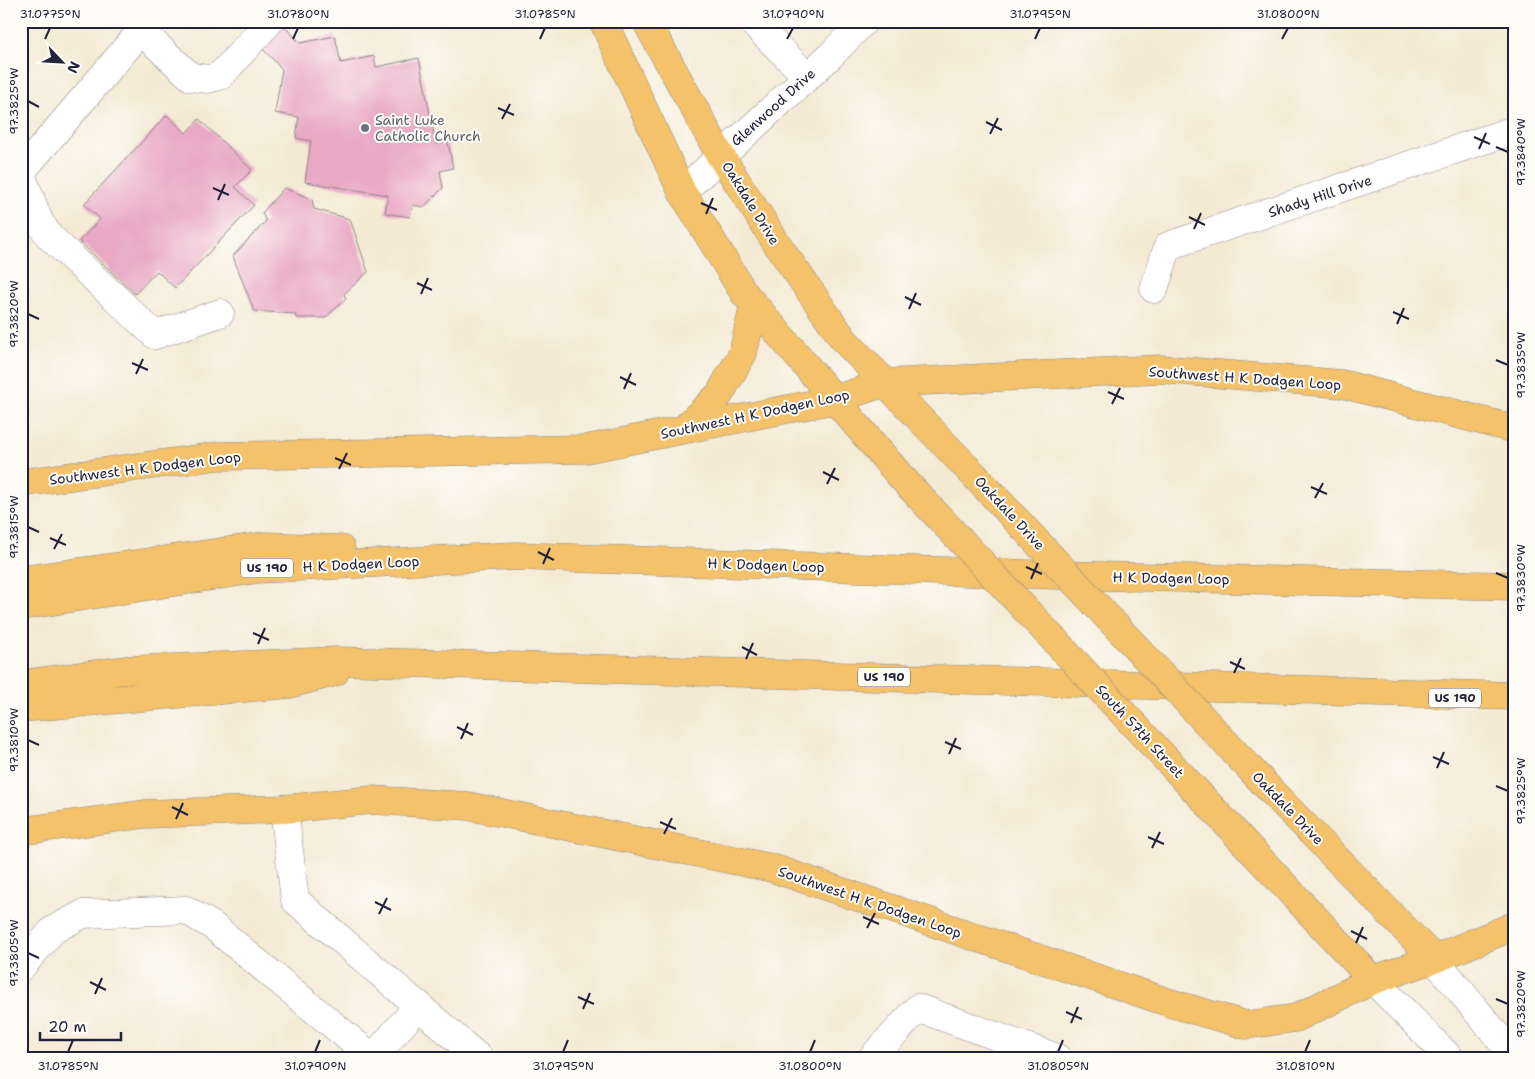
<svg xmlns="http://www.w3.org/2000/svg" width="1535" height="1079" font-family="'Shantell Sans',sans-serif">
<style>
.building{fill:#e9a9c5}
.lines{fill:none;stroke-linecap:round;stroke-linejoin:round}
.minor-casing{stroke:#8b8688;stroke-width:29}
.major-casing{stroke:#8b8688;stroke-width:29}
.highway-casing{stroke:#8b8688;stroke-width:29}
.minor{stroke:#fff;stroke-width:28}
.major{stroke:#f3c26a;stroke-width:28}
.highway{stroke:#f3c26a;stroke-width:28}
.major-bridge-casing{stroke:#8b8688;stroke-width:29;stroke-linecap:butt}
.major-bridge{stroke:#f3c26a;stroke-width:28}
.ticks{fill:none;stroke:#22223b;stroke-width:2}
.worship-dot{fill:#6b7280;stroke:#fdfcf7;stroke-width:2}
.labels{text-anchor:middle;stroke-width:4;stroke-linejoin:round;paint-order:stroke}
.shield{fill:#fdfcf7;stroke:#646373;stroke-width:1}
.shield-label{font-size:12px;font-weight:bold;fill:#22223b}
.street-label{font-size:14px;fill:#22223b;stroke:#fdfcf7}
.worship-label{font-size:14px;fill:#5b616d;stroke:#fdfcf7;text-anchor:start}
.neatline{fill:none;stroke:#22223b;stroke-width:2}
.ticks-label{font-size:12px;text-anchor:middle;fill:#22223b}
</style>
<rect width="100%" height="100%" fill="#fdfcf7"/>
<filter id="ink" filterUnits="userSpaceOnUse"><feTurbulence type="fractalNoise" baseFrequency=".02" numOctaves="2"/><feDisplacementMap in="SourceGraphic" scale="10" xChannelSelector="R" yChannelSelector="G"/><feConvolveMatrix kernelMatrix="1 2 1 2 8 2 1 2 1" color-interpolation-filters="sRGB"/></filter>
<filter id="wash" filterUnits="userSpaceOnUse"><feTurbulence type="fractalNoise" baseFrequency=".0096" numOctaves="4" result="noise"/><feDisplacementMap in="SourceGraphic" scale="20" xChannelSelector="R" yChannelSelector="G"/><feGaussianBlur stdDeviation="1.12" result="paint"/><feColorMatrix in="noise" values="0 0 0 0 0 0 0 0 0 0 0 0 0 0 0 0 0 1.4 0 .05"/><feComposite in="paint" operator="in"/></filter>
<g filter="url(#wash)">
<rect width="100%" height="100%" fill="#f4ead4"/>
<g id="blocks">
<path class="building" d="M284 26 300 43 335 36 341 63 374 56 376 67 419 58 436 144 448 142 453 168 440 171 443 188 424 207 413 205 410 217 385 213 388 195 305 182 311 141 296 138 299 117 275 113 282 69 261 47Z
M167 115 186 133 199 119 252 170 235 187 254 205 175 288 157 271 135 294 79 241 100 219 84 204Z
M284 188 312 199 314 209 350 219 368 272 344 294 346 299 325 318H296L295 314 254 311 233 256 266 221 262 213Z"/>
</g>
</g>
<g filter="url(#ink)">
<use href="#blocks" fill-opacity="0" stroke="#8b8688" stroke-width="1"/>
<g class="lines">
<defs>
<path id="minor" d="M751 21 807 76
M21 172 141 31 191 77 208 79 220 76 270 21
M21 174 39 221 49 236 155 335 220 313
M682 192 828 58 864 21
M1154 289 1168 246 1514 130
M284 809 295 900 479 1058
M1434 959 1514 1056
M21 967 53 930 83 914 186 910 213 926 373 1058
M1373 980 1450 1058
M373 1058 419 1005
M872 1058 918 1008 1057 1058"/>
<path id="major" d="M603 21 682 192 744 293 901 477
M646 21 720 155 777 244 844 340 975 476
M683 430 719 395 743 353 754 305
M21 483 218 456 586 449 833 400 884 383 1160 369 1342 384 1514 429
M1272 792 1434 959
M1198 793 1373 980
M21 831 145 814 284 809 372 800 468 806 772 868 1170 1003 1246 1025 1296 1018 1373 980 1434 959 1514 926"/>
<path id="highway" d="M21 580 264 546 341 549
M21 606 258 569 515 556 1056 575 1514 586
M21 684 125 670 338 661 1514 696
M21 708 290 684 335 672"/>
</defs>
<use href="#minor" class="minor-casing"/>
<use href="#major" class="major-casing"/>
<use href="#highway" class="highway-casing"/>
<use href="#minor" class="minor"/>
<use href="#major" class="major"/>
<use href="#highway" class="highway"/>
<defs>
<path id="major-bridge" d="M975 476 1272 792
M901 477 1198 793"/>
</defs>
<use href="#major-bridge" class="major-bridge-casing"/>
<use href="#major-bridge" class="major-bridge"/>
</g>
</g>
<path class="ticks" d="M45 39 50 28M293 39 298 28M540 39 545 28M787 39 793 28M1035 39 1040 28M1282 39 1288 28M28 101 39 107M498 108 514 115M502 119 510 104M986 122 1002 130M990 134 998 118M1474 137 1490 144M1496 147 1508 152M1479 149 1486 133M213 188 229 195M218 200 225 184M701 203 717 210M706 214 713 198M1189 217 1205 225M1194 229 1201 213M417 283 432 290M421 294 428 278M905 297 921 305M909 309 916 293M1393 312 1409 319M28 314 39 319M1397 324 1404 308M1496 360 1508 365M132 363 148 370M136 374 143 359M620 377 636 385M624 389 631 373M1108 392 1124 399M1112 404 1120 388M335 458 351 465M339 469 347 453M823 472 839 480M827 484 835 468M1311 487 1327 494M1315 498 1323 483M28 527 39 532M50 538 66 545M54 549 62 534M538 552 554 560M543 564 550 548M1026 567 1042 574M1496 573 1508 578M1031 579 1038 563M253 633 269 640M258 644 265 628M742 647 757 655M746 659 753 643M1230 662 1245 669M1234 673 1241 658M457 727 473 735M461 739 468 723M28 740 39 745M945 742 961 749M949 754 956 738M1433 757 1449 764M1437 768 1444 752M1496 786 1508 791M172 807 188 815M176 819 183 803M660 822 676 829M664 834 672 818M1148 837 1164 844M1152 848 1160 832M375 902 391 910M379 914 387 898M863 917 879 924M867 928 875 913M1351 931 1367 939M1356 943 1363 927M28 953 39 958M90 982 106 990M95 994 102 978M578 997 594 1004M1496 999 1508 1004M583 1009 590 993M1066 1012 1082 1019M1071 1023 1078 1007M68 1052 73 1040M315 1052 320 1040M563 1052 568 1040M810 1052 815 1040M1058 1052 1063 1040M1305 1052 1310 1040"/>
<circle class="worship-dot" cx="365" cy="128" r="5"/>
<g class="labels">
<g class="shield">
<rect x="241" y="558.5" width="52" height="19" rx="4"/>
<rect x="858" y="667.5" width="52" height="19" rx="4"/>
<rect x="1429" y="688.5" width="52" height="19" rx="4"/>
</g>
<g class="shield-label">
<text x="267" y="572">US 190</text>
<text x="884" y="681">US 190</text>
<text x="1455" y="702">US 190</text>
</g>
<g class="street-label">
<text transform="translate(773 107) rotate(-42)" y="5">Glenwood Drive</text>
<text transform="translate(1320 196) rotate(-18)" y="5">Shady Hill Drive</text>
<text transform="translate(751 203) rotate(58)" y="5">Oakdale Drive</text>
<text transform="translate(1245 378) rotate(4)" y="5">Southwest H K Dodgen Loop</text>
<text transform="translate(755 414) rotate(-12)" y="5">Southwest H K Dodgen Loop</text>
<text transform="translate(145 468) rotate(-7)" y="5">Southwest H K Dodgen Loop</text>
<text transform="translate(1010 513) rotate(47)" y="5">Oakdale Drive</text>
<text transform="translate(361 564) rotate(-3)" y="5">H K Dodgen Loop</text>
<text transform="translate(766 565) rotate(2)" y="5">H K Dodgen Loop</text>
<text transform="translate(1171 578) rotate(1)" y="5">H K Dodgen Loop</text>
<text transform="translate(1140 731) rotate(47)" y="5">South 57th Street</text>
<text transform="translate(1288 808) rotate(46)" y="5">Oakdale Drive</text>
<text transform="translate(870 902) rotate(19)" y="5">Southwest H K Dodgen Loop</text>
</g>
<g class="worship-label">
<text x="375" y="125">Saint Luke<tspan x="375" dy="16">Catholic Church</tspan></text>
</g>
</g>
<rect width="1535" height="1079" fill="none" stroke="#fdfcf7" stroke-width="55"/>
<g transform="translate(62 62) rotate(115)" stroke="#fdfcf7" stroke-width="4" paint-order="stroke">
<path d="M0-4L9 19L0 12L-9 19Z" fill="#22223b"/>
<text y="-8" font-size="14" font-weight="bold" text-anchor="middle" fill="#22223b">N</text>
</g>
<path d="M40 1032v8h81v-8" fill="none" stroke="#22223b" stroke-width="2.5"/>
<text x="48" y="1032" font-size="15" fill="#22223b" stroke="#fdfcf7" stroke-width="4" paint-order="stroke">20 m</text>
<rect x="28" y="28" width="1480" height="1024" class="neatline"/>
<g class="ticks-label">
<text x="50" y="18">31.0775°N</text>
<text x="298" y="18">31.0780°N</text>
<text x="545" y="18">31.0785°N</text>
<text x="793" y="18">31.0790°N</text>
<text x="1040" y="18">31.0795°N</text>
<text x="1288" y="18">31.0800°N</text>
<text transform="translate(14 101) rotate(-90)" y="4">97.3825°W</text>
<text transform="translate(1521 152) rotate(-90)" y="4">97.3840°W</text>
<text transform="translate(14 314) rotate(-90)" y="4">97.3820°W</text>
<text transform="translate(1521 365) rotate(-90)" y="4">97.3835°W</text>
<text transform="translate(14 527) rotate(-90)" y="4">97.3815°W</text>
<text transform="translate(1521 578) rotate(-90)" y="4">97.3830°W</text>
<text transform="translate(14 740) rotate(-90)" y="4">97.3810°W</text>
<text transform="translate(1521 791) rotate(-90)" y="4">97.3825°W</text>
<text transform="translate(14 953) rotate(-90)" y="4">97.3805°W</text>
<text transform="translate(1521 1004) rotate(-90)" y="4">97.3820°W</text>
<text x="68" y="1070">31.0785°N</text>
<text x="315" y="1070">31.0790°N</text>
<text x="563" y="1070">31.0795°N</text>
<text x="810" y="1070">31.0800°N</text>
<text x="1058" y="1070">31.0805°N</text>
<text x="1305" y="1070">31.0810°N</text>
</g>
</svg>
